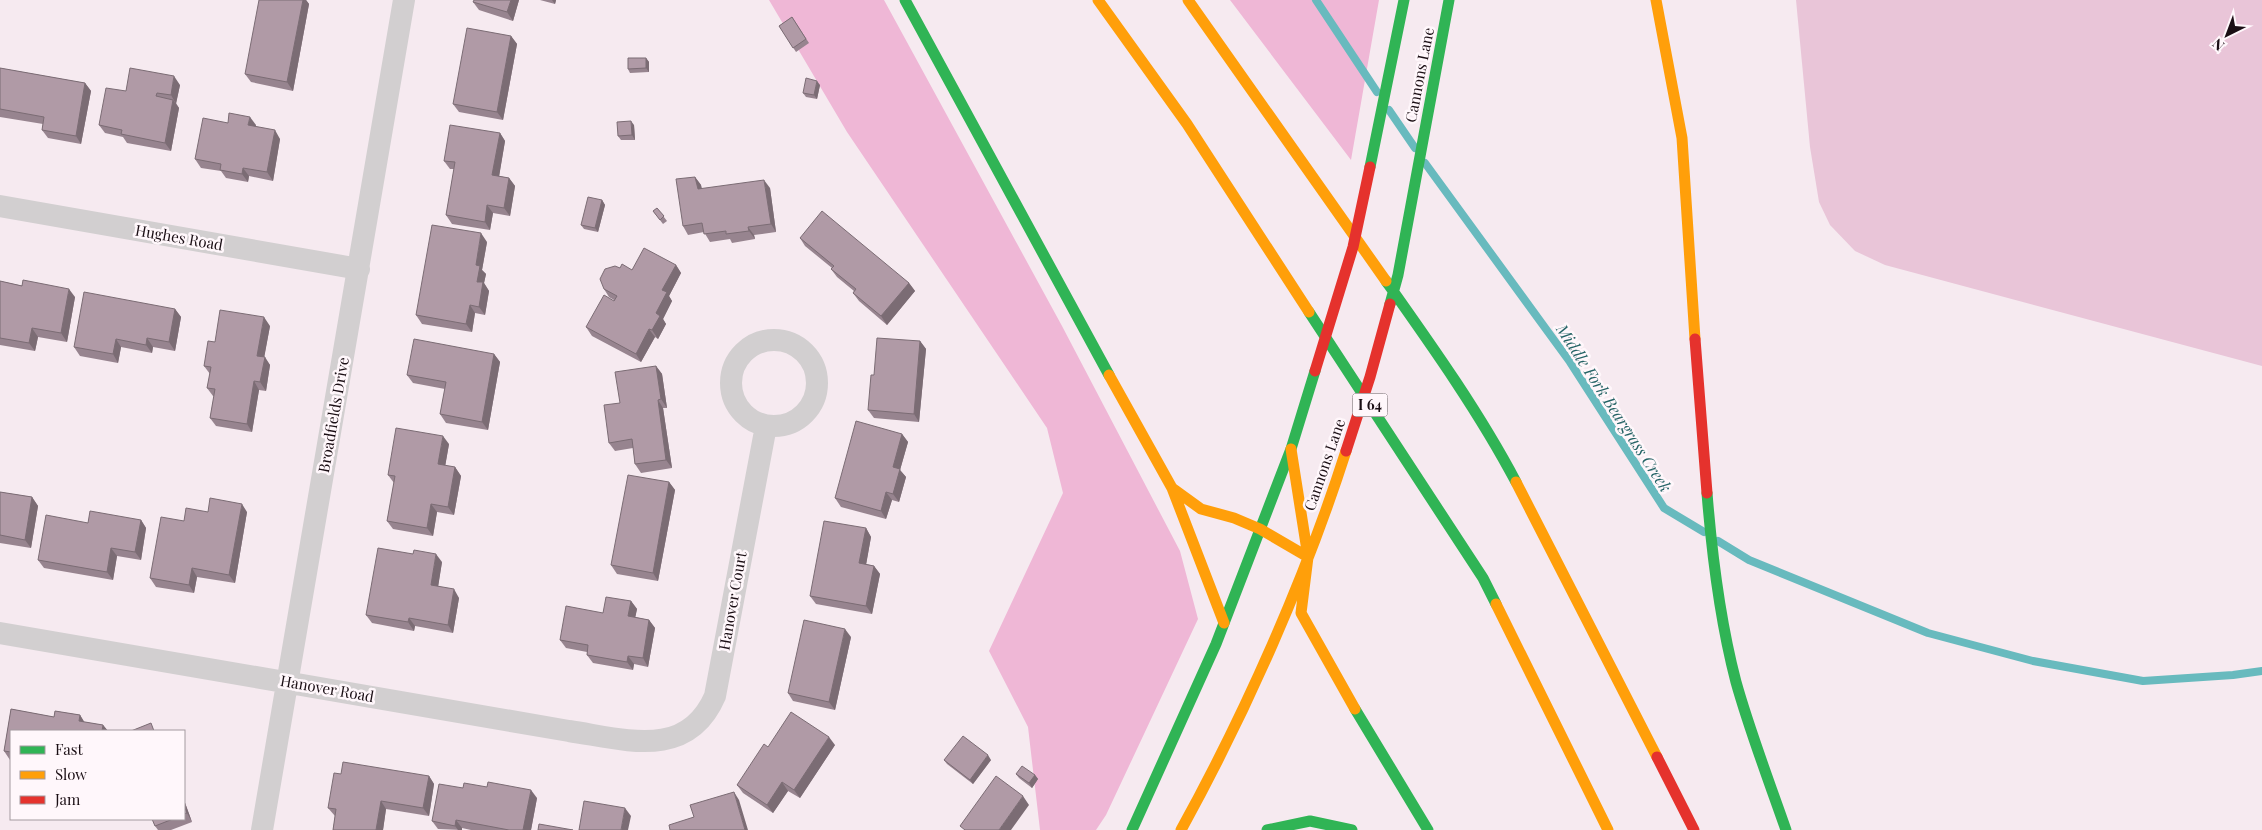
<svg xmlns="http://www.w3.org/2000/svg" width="2262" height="830" font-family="'Playfair Display',serif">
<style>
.green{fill:#e9c5d8}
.forest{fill:#efb7d6}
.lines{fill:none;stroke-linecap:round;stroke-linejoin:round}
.stream{stroke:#68babe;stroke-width:8}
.street{stroke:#d2cfd0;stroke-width:22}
.fast{stroke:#30b455;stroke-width:11}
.slow{stroke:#ff9f0a;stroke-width:11}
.jam{stroke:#e5322d;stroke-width:11}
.wall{fill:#97848f}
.shaded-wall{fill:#7b6c74}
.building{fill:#b09aa6;stroke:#7b6c74}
.labels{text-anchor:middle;stroke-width:5;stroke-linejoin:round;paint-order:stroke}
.shield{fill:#fff7fb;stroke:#5f5459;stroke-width:1}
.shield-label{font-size:14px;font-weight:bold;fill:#1a0e14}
.street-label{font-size:15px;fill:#1a0e14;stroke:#fff7fb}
.water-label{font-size:16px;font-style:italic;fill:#236264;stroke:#fff7fb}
</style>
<rect width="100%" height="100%" fill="#f6eaf0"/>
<path class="green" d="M1796 0H2262V366L1885 265 1855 251 1830 225 1819 202 1810 147Z"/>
<path class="forest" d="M769 0H884L1062 326 1180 551 1198 619 1106 815 1096 830H1040L1028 727 989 651 1063 493 1047 428 847 132Z
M1230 0H1379L1351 160Z"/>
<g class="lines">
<path class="stream" d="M1316 0 1377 92
M1389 110 1415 148
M1425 163 1570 362 1664 508 1704 532
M1718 541 1749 560 1928 633 2033 661 2143 681 2233 675 2262 671"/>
<path class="street" d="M0 206 359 269
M731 383a43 43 0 1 1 86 0a43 43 0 1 1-86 0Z
M0 633 569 731C624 739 687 761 715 696L766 426
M262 830 404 0"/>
<path class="fast" d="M905 0 1109 375
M1370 167 1404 0
M1386 281C1432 346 1479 412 1516 482
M1390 304 1398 275 1449 0
M1309 312 1483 578 1496 604
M1707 493C1712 556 1720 621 1736 682 1750 732 1769 781 1786 830
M1355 709 1428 830
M1132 830 1216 644 1291 449 1315 371
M1267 830 1310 821 1352 830"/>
<path class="slow" d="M1098 0 1187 124 1309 312
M1188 0 1386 281
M1656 0 1682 138 1695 339
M1109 375 1172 488 1224 623
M1291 449 1308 557 1301 613 1355 709
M1516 482 1657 757
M1172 488 1201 509 1234 518 1260 529 1308 557
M1496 604 1608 830
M1181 830C1246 712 1305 579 1346 451"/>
<path class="jam" d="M1695 339 1707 493
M1315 371 1353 247 1370 167
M1346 451 1370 377 1390 304
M1657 757 1694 830"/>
</g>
<path class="wall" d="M303 0H306L309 4 293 91 251 82 245 74Z
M519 0 513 21 479 10 473 2Z
M540 0H556L555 4Z
M792 17 809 43 796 52 779 26Z
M511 36 517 44 503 120 459 112 453 104Z
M646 58 649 62V72L630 73 628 69Z
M0 68 85 83 91 91 81 144 48 138 42 130 43 124 0 117Z
M180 85 176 103 179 108 171 151 127 143 123 137 105 133 99 125 126 91Z
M820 85 817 99 806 97 803 93Z
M228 123 256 125 255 127 280 139 273 181 249 176 248 182 226 178 221 171 201 168 195 159Z
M634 125 635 140H621L618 136Z
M500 133 505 141 499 176 509 178 515 186 510 216 493 213 490 230 452 224 446 215 454 169H450L444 161Z
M695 177 701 185 702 189 770 188 776 232 754 235 755 239 732 243 730 239 710 242 704 232 688 235 683 226Z
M602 200 605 205 598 232 584 229 581 225Z
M657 208 667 221 663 224 653 211Z
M800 238 909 283 915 291 887 325 859 301 853 293 854 291 837 277 831 269 832 268 805 246Z
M487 242 482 270 486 274 484 283 489 291 485 315 475 313 472 332 422 324 416 315Z
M676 265 681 273 669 296 672 301 663 319 666 324 658 339 655 337 641 362 592 336 586 327 614 301V300L609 297 604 289 620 268 632 270Z
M0 281 75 297 67 342 38 337 35 351 0 345Z
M175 309 181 317 175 351 153 347 152 353 121 347 118 363 80 356 74 347Z
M270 326 264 357 270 365 266 391 259 390 252 432 216 426 210 418 214 396H213L207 388 210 374 204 366 215 342Z
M920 341 926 349 919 422 874 418 868 410Z
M494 354 500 362 488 430 446 423 440 414 445 389 413 383 407 375Z
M656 366 662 374 667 408H663L672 468 641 473 635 464 633 448 615 451 609 443 620 403Z
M902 434 908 442 900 470 906 477 899 502 892 500 886 519 841 507 835 498Z
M449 444 445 466 455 467 461 476 454 515 437 512 433 536 393 529 387 521 394 483 388 475Z
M669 482 675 490 658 581 617 574 611 565Z
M0 492 32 497 38 506 31 548 0 543Z
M208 512H247L235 583 197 577 194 593 156 587 150 578 184 521Z
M141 520 146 528 141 560 117 556 113 580 44 568 38 560 88 523Z
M866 528 871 537 866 564 874 566 880 574 872 614 816 604 810 596Z
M442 562 438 586 459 598 453 633 415 626 414 631 372 623 366 615Z
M631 601 637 609 635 617 649 620 655 628 648 667 634 664 633 670 593 663 587 655V652L566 648 560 640 603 613Z
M851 637 835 710 793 701 788 693Z
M11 709 54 717 55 711 80 715 84 722 103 725 108 731H11V760H10L4 751Z
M835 745 800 798 788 791 773 813 743 793 737 785 768 747Z
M944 760H991L973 784 947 764Z
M341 774 429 776 434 784 429 816 386 809 383 830H333L335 816 328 808Z
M1016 774 1035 775 1038 779 1032 788 1019 778Z
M463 788 537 798 531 830H471L462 828V830L438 829 432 821Z
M184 800 192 822 171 830H158L155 826 152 819H184Z"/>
<path class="shaded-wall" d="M303 0H306L309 4 293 91 287 82Z
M511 0H519L513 21 507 12Z
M552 0H556L555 4Z
M511 36 517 44 503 120 497 112Z
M646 58 649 62V72L646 68Z
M174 76 180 85 176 104 171 95Z
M817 81 820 85 817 99 814 95Z
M85 83 91 91 81 144 76 136Z
M173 100 179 108 171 151 165 143Z
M250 117 256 125 254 134 248 125Z
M631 121 634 125 635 140 632 135Z
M275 130 280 139 273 181 267 172Z
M500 133 505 141 498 183 492 175Z
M243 168 249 176 248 182 242 174Z
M695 177 701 185 703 198 698 189Z
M509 178 515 186 510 216 504 208Z
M764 180 770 188 776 232 771 224Z
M602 200 605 205 598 232 595 228Z
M487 205 493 213 490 230 485 222Z
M748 227 754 235 755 239 749 231Z
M481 233 487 242 482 270 486 274 484 283 489 291 485 315 479 307 476 265Z
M676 265 681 273 669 296 672 301 663 319 666 324 658 339 652 330 656 313 662 290Z
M909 283 915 291 887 325 881 316Z
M69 289 75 297 67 342 61 333Z
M470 305 475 313 472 332 466 324Z
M175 309 181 317 175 351 169 342Z
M264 317 270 326 263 364 257 356Z
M32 328 38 337 35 351 29 343Z
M649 329 655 337 641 362 636 354Z
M147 338 153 347 152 353 146 345Z
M116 339 121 347 118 363 113 354Z
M920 341 926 349 919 422 914 414Z
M494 354 500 362 488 430 482 422Z
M265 357 270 365 266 391 260 382Z
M656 366 662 374 667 408 661 399Z
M254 381 259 390 252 432 247 424Z
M658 400 663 408 672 468 666 460Z
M902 434 908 442 900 470 906 477 899 502 893 494V467Z
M443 436 449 444 444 473 438 464Z
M455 467 461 476 454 515 448 507Z
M669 482 675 490 658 581 653 573Z
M886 492 892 500 886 519 881 511Z
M32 497 38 506 31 548 25 540Z
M242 504 247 512 235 583 229 575Z
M431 504 437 512 433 536 427 528Z
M141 520 146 528 141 560 135 552Z
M866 528 871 537 865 571 859 563Z
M111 548 117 556 113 580 107 572Z
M436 554 442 562 437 594 431 585Z
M874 566 880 574 872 614 866 606Z
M192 568 197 577 194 593 189 585Z
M454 589 459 598 453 633 448 625Z
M631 601 637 609 634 624 628 616Z
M409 618 415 626 414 631 408 622Z
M649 620 655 628 648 667 643 658Z
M845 629 851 637 835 710 829 702Z
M628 656 634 664 633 670 627 662Z
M80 715 85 723 79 721Z
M103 725 108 731H102Z
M829 737 835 745 800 798 794 790Z
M988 755 991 760 973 784 970 780Z
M1035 775 1038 779 1032 788 1029 783Z
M429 776 434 784 429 816 423 808Z
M782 782 788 791 773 813 767 805Z
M531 790 537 798 531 830H523Z
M734 792 739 800 748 830H745Z
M1023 796 1029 805 1011 830H999Z
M184 800 192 822 187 813 184 806Z
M381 801 386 809 383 830H376Z
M625 808 631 816 628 830H621Z
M456 820 462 828V830H458L455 826Z"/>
<path class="building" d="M259 0H303L287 82 245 74Z
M474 0H511L507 12 473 2Z
M792 17 806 39 793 48 779 26Z
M467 28 511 36 497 112 453 104Z
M628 58H646V68L628 69Z
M0 68 85 83 76 136 42 130 44 117 0 109Z
M130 68 174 76 171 95 157 93 156 96 173 100 165 143 121 134 122 130 99 125 106 88 126 91Z
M806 78 817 81 814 95 803 93Z
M229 113 250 117 248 125 275 130 267 172 243 168 242 174 220 170 221 164 195 159 203 118 228 123Z
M631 121 632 135 618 136 617 122Z
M450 125 500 133 492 175 509 178 504 208 487 205 485 222 446 215 455 162 444 161Z
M695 177 698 189 764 180 771 224 748 227 749 231 726 234V231L704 234 702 223 683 226 676 179Z
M588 197 602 200 595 228 581 225Z
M657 208 664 216 660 220 653 211Z
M822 211 909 283 881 316 853 293 856 289 831 269 834 266 800 238Z
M432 225 481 233 476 265 480 266 477 282H483L479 307 470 305 466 324 416 315Z
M644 248 676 265 662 290 667 292 656 313 660 316 652 330 649 329 636 354 586 327 604 295 614 301 617 296 604 289 600 279 605 269 615 266 620 268 622 264 632 270Z
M23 280 69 289 61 333 32 328 29 343 0 338V281L22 286Z
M84 292 175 309 169 342 147 338 146 345 116 339 113 354 74 347Z
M220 310 264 317 257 356 265 357 260 382 254 381 247 424 210 418 215 389 207 388 211 367 204 366 208 341 215 342Z
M877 338 920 341 914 414 868 410 871 375H874Z
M414 339 494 354 482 422 440 414 446 382 407 375Z
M656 366 661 399 658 400 666 460 635 464 632 439 609 443 604 405 620 403 615 372Z
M856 421 902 434 893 467 900 469 893 494 886 492 881 511 835 498Z
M396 428 443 436 438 464 455 467 448 507 431 504 427 528 387 521 395 476 388 475Z
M628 475 669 482 653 573 611 565Z
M0 492 32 497 25 540 0 535Z
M210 498 242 504 229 575 192 568 189 585 150 578 161 517 184 521 186 508 208 512Z
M90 511 141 520 135 552 111 548 107 572 38 560 46 515 88 523Z
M824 521 866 528 859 563 874 566 866 606 810 596Z
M378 548 413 554 414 550 436 554 431 585 454 589 448 625 409 618 408 622 366 615Z
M606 597 631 601 628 616 649 620 643 658 628 656 627 662 587 655 588 645 560 640 566 606 603 613Z
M804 620 845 629 829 702 788 693Z
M11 709 54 717 55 711 80 715 79 721 103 725 102 731H11V752L4 751Z
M791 712 829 737 794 790 782 782 767 805 737 785 764 744 768 747Z
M151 723 154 731H131Z
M963 736 988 755 970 780 944 760Z
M343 762 429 776 423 808 381 801 376 830H333L336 809 328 808 334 773 341 774Z
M1022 766 1035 775 1029 783 1016 774Z
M996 776 1023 796 999 830H965L960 826Z
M488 782 531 790 523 830H509L456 820 455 826 432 821 439 784 463 788 464 783 487 787Z
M734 792 745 830H670L669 825 694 817 690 805Z
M584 801 625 808 621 830H579Z
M184 806 187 813 184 814Z
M152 819H173L155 826Z
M539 824 573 830H538Z"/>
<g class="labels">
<rect class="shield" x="1352.5" y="393.5" width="35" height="23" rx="4"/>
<g class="shield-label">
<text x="1370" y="410">I 64</text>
</g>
<g class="street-label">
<text transform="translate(1420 75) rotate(-79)" y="5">Cannons Lane</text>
<text transform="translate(179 238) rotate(10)" y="5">Hughes Road</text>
<text transform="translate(334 415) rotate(-80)" y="5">Broadfields Drive</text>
<text transform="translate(1325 465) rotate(-71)" y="5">Cannons Lane</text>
<text transform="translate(733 601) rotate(-80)" y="5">Hanover Court</text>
<text transform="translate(327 689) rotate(10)" y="5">Hanover Road</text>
</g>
<g class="water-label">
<text transform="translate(1614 408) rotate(57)" y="6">Middle Fork Beargrass Creek</text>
</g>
</g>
<rect x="10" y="730" width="175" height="90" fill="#fff7fb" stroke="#a39a9f"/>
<rect x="20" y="746" width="25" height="8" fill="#30b455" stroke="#a39a9f"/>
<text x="55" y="755" font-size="15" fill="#1a0e14">Fast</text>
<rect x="20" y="771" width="25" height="8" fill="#ff9f0a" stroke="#a39a9f"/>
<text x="55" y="780" font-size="15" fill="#1a0e14">Slow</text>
<rect x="20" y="796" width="25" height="8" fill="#e5322d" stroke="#a39a9f"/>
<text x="55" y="805" font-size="15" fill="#1a0e14">Jam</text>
<g transform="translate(2227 35) rotate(222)" stroke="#fff7fb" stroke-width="4" paint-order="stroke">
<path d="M0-4L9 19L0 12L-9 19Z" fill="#1a0e14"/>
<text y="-8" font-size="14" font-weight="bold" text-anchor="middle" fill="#1a0e14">N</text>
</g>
</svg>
